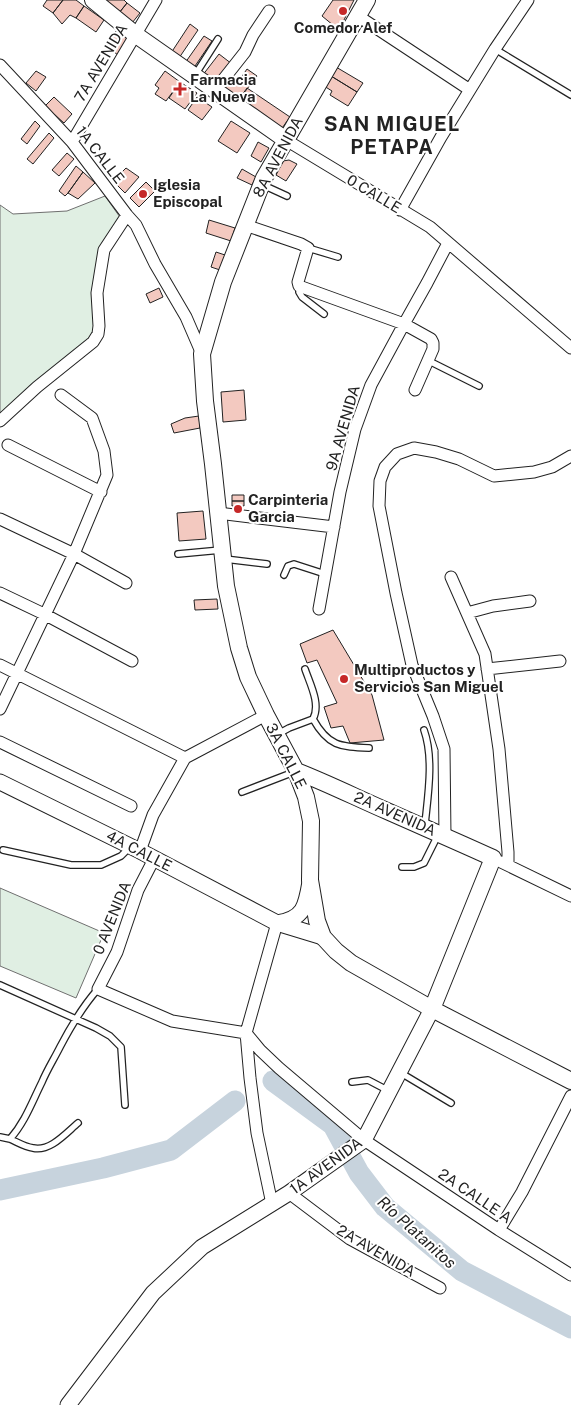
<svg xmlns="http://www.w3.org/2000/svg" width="571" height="1405" font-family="'Public Sans',sans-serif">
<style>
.green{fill:#e0efe3;stroke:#6f6f6f}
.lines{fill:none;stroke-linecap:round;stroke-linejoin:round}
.river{stroke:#c7d3dd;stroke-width:21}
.building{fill:#f3c9c0;stroke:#222}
.lane-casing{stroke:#222;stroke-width:8}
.street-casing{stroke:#222;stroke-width:13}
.secondary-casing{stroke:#222;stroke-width:17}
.primary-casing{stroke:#222;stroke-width:18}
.lane{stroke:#fff;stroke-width:5.5}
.street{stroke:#fff;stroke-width:11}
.secondary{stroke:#fff;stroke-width:15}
.primary{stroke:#fff;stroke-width:16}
.poi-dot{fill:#c62828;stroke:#fff;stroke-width:2}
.labels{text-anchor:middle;stroke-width:4;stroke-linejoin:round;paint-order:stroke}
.poi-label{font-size:15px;font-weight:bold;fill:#222;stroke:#fff;text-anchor:start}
.street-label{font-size:15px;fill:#222;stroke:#fff}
.water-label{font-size:16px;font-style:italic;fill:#222;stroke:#fff}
.district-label{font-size:20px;font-weight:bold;letter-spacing:1px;fill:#222;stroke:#fff}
</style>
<rect width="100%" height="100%" fill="#fff"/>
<path class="green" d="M105 196 122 220 103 249 93 336 0 414V205L13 214 67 211Z
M0 888 104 933 76 998 0 966Z"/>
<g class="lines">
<path class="river" d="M273 1081 333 1125 359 1173 385 1207 462 1271 571 1328
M0 1190 103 1168 171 1150 235 1101"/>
</g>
<path class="building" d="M47 0H63L53 13 43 6Z
M63 0H76L84 6 76 18 70 15 62 24 53 13Z
M107 0H124L127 3 119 13 106 1Z
M333 0H354L339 30 322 16Z
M127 3 140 13 132 23 119 13Z
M84 6 104 20 96 32 76 18Z
M190 24 198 30 179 58 171 53Z
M116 31 130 40 119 56 113 51 117 46 109 40Z
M204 36 212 41 193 69 185 63Z
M219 54 232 64 215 86 202 76Z
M336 67 363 83 357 92 331 76Z
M247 69 257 76 237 102 223 91 231 81 236 85Z
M36 71 46 77 36 91 26 83Z
M165 71 180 82 166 101 155 94 159 88 155 85Z
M331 76 357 92 348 106 330 95 332 91 324 86Z
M180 82 197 93 185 109 169 98Z
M247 88 290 117 280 131 237 102Z
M54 97 72 114 64 123 45 106Z
M197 97 212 107 202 120 188 110Z
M35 121 40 126 27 144 21 139Z
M231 121 250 133 237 153 218 141Z
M49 133 54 138 33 164 27 159Z
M258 142 269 148 261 162 251 156Z
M67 153 74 159 59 176 52 170Z
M289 160 297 164 286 181 276 175 283 161Z
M76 166 83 172 68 193 65 196 59 191Z
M126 168 139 177 125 193 113 181Z
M242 169 256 177 252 185 237 178Z
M83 172 95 183 78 199 68 193Z
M146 182 155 191 139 207 130 198Z
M209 220 235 228 231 241 206 233Z
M216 252 225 255 220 270 211 267Z
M159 288 163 297 150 303 146 294Z
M244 390 246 420 223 422 221 392Z
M199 416 200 428 174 433 171 424 185 418Z
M232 495H244V501H232Z
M232 501H244V506H232Z
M203 511 206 539 179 541 177 513Z
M217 599 218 609 195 610 194 600Z
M333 630 372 695 384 740 350 743 343 726 331 728 324 707 337 703 317 660 307 663 300 644Z"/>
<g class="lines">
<defs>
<path id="lane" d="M495 49 571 95
M195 75 218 39
M263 185 287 196
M308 248 338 257
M300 286 299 292 302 297 324 314
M429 361 479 386
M178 554 221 550
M225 559 267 564
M284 575 288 566 294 564 325 574
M313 719C328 746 340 747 369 748
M424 730C434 758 428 795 425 824
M278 734 289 728 313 719C321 704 310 684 305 669
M242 792 294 772
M3 850 71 865H101L121 856 129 848
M402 867H414L424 863 438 835
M0 985 96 1028 110 1036 121 1047 125 1105
M401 1073 451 1103
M352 1082 368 1080 389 1091
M0 1137 10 1139C25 1122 32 1102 42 1082 47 1070 54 1059 60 1047 71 1026 82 1007 98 989
M10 1139C17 1142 25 1147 33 1148 50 1152 66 1133 78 1123"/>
<path id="street" d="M358 16 470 90
M0 65 72 142 127 215 136 225 155 264 186 317 202 354
M215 90 245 52 253 35 269 11
M286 140 430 227 571 348
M72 142 156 0
M400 210 441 137 495 49 528 0
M245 225 301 244 308 248 298 282 299 286 404 324 431 339 433 343V349L415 390
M0 421 37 387 93 342 98 334 99 326 97 293 104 250 127 215
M8 445 101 492
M218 513 334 527
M0 519 74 554 126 583
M451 577 485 654 499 749 508 852V864
M0 593 44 614 132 661
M319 609 340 492 355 429 371 385 404 324 427 283 448 243
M467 613 493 606 530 601
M0 665 185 758
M487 669 560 661
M0 709 74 554 107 475 104 451 92 418 61 395
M0 742 131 806
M445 836 444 749 433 716 412 665 396 593 379 506 380 481 385 467 397 454 414 448 436 452 459 459 494 476 534 472 552 467 571 456
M140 851 153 815 185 758 266 715
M154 859 138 890 117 952 98 989 172 1021 246 1033 260 1050 279 1068 364 1140 499 1230 571 1275
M501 862 571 896
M289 1193 350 1239 440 1288
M272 1204 257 1133 250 1078 246 1033 277 923
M499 1230 522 1192 571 1096"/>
<path id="secondary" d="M0 782 140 851 277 923 323 937
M277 923C304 919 306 906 310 882
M68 1405 153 1293 202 1247 289 1193 364 1140 432 1009"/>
<path id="primary" d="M93 0 136 35 286 140
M367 0 264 178 223 282 202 354 205 401 213 464 226 586 239 648 248 677 266 715 296 771 306 797 311 821 310 880 317 921 323 937 336 951 351 963 432 1009 571 1081
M296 771C327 783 357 798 387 811 423 827 458 842 493 858L432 1009"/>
</defs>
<use href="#lane" class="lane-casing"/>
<use href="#street" class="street-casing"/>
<use href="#secondary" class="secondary-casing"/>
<use href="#primary" class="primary-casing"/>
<use href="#lane" class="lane"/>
<use href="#street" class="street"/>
<use href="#secondary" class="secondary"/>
<use href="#primary" class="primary"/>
</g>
<g class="poi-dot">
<circle cx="343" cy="11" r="5"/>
<path d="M177.5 81.5h5v5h5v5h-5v5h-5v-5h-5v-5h5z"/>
<circle cx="143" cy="194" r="5"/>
<circle cx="238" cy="509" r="5"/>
<circle cx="344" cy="679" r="5"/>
</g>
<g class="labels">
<g class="poi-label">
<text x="343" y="33" text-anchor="middle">Comedor Alef</text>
<text x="190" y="85">Farmacia<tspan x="190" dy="17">La Nueva</tspan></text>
<text x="153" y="190">Iglesia<tspan x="153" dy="17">Episcopal</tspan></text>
<text x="248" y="505">Carpinteria<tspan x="248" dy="17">Garcia</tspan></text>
<text x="354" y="675">Multiproductos y<tspan x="354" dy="17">Servicios San Miguel</tspan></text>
</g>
<g class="street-label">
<text transform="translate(101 63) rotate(-59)" y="5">7A AVENIDA</text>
<text transform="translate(100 155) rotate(52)" y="5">1A CALLE</text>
<text transform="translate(278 157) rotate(-62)" y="5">8A AVENIDA</text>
<text transform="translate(374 194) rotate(31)" y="5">0 CALLE</text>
<text transform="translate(343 428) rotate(-74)" y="5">9A AVENIDA</text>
<text transform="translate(286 756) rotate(63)" y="5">3A CALLE</text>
<text transform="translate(395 814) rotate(24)" y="5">2A AVENIDA</text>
<text transform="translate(139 851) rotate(27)" y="5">4A CALLE</text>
<text transform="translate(112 918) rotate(-68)" y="5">0 AVENIDA</text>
<text transform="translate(326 1166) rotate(-36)" y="5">1A AVENIDA</text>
<text transform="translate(475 1196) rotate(34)" y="5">2A CALLE A</text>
<text transform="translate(376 1251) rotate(30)" y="5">2A AVENIDA</text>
</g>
<g class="water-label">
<text transform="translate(417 1232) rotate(42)" y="6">Río Platanitos</text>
</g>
<g class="district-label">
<text x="392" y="131">SAN MIGUEL<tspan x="392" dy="23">PETAPA</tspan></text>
</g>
</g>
</svg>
